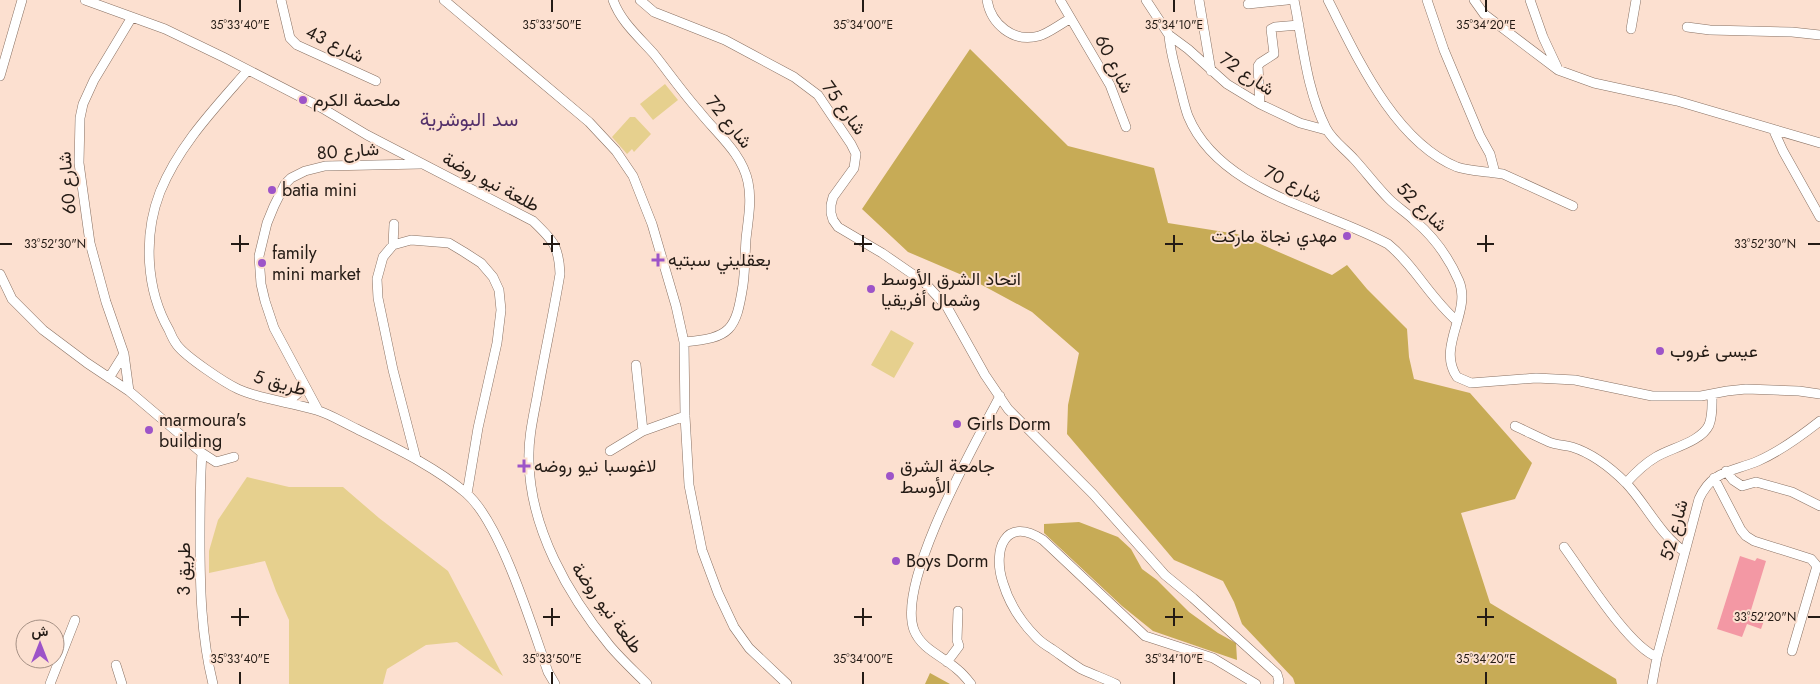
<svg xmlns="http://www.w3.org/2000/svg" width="1820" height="684" font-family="Jost,Vazirmatn,sans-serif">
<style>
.green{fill:#e6d08e}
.forest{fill:#c7ab56}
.water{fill:#f398a4}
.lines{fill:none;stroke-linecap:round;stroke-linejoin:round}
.street-casing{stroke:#887062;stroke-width:10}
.street{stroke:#fff;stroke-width:9}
.ticks{fill:none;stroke:#241b15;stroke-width:2}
.poi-dot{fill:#9d54c8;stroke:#fce0d0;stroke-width:2}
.labels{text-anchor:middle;stroke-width:4;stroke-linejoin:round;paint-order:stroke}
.street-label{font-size:18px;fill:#241b15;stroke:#fce0d0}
.poi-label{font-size:18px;fill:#241b15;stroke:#fce0d0;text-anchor:start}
.quarter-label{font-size:20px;fill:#533069;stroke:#fce0d0}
.ticks-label{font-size:12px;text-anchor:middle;fill:#241b15;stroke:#fce0d0;stroke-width:4;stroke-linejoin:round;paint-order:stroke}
</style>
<rect width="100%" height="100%" fill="#fce0d0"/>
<path class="green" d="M665 84 678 100 653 120 640 104Z
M630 117H635L651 134 634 152 632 149 627 154 612 137Z
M891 330 914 343 894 378 871 365Z
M247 477 289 487H343L379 518 448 571 503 676 457 642 426 645 387 669 383 684H289V620L276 591 265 561 209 573V551L218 520Z"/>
<path class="forest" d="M970 49 1068 146 1154 168 1168 223 1237 234 1332 275 1347 265 1367 289 1407 329 1409 357 1414 379 1470 393 1532 463 1515 499 1461 513 1490 603 1616 679 1617 684H1295L1293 678 1242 624 1234 602 1223 581 1174 560 1067 434 1068 405 1079 353 1032 312 969 278 908 252 862 209Z
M1079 522 1118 537 1131 549 1142 569 1157 580 1189 612 1218 633 1236 643 1237 660 1153 631 1122 606 1044 533V524Z
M930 673 950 684H925Z"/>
<path class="water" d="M1740 556 1755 561 1757 558 1766 561 1751 610 1766 615 1761 629 1747 624 1742 637 1717 629Z"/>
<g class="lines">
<defs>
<path id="street" d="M85 0 165 29 223 57 322 108 367 135 533 221C553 240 559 246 560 274 553 316 544 356 537 397 533 418 528 440 529 461 530 528 568 595 610 646 621 659 634 671 647 684
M281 0 290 38 297 45 376 81
M444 0 589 122 616 151 633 176 652 224 676 306 684 342 685 416 689 485 702 550 718 593 734 627 749 648 787 684
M613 0C621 22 639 37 654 54 669 73 683 93 699 111 717 134 742 153 748 182 752 201 748 220 746 239 745 254 745 270 743 285 736 330 731 338 684 342
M640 0 654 12 725 40 753 55 794 77 818 95 851 144 856 154 854 168 833 197 831 205V213L833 220 838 227 882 253 924 282 947 307 985 375 1008 409 1093 494 1165 575 1193 598 1277 674 1279 681 1278 684
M987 0C991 24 1013 43 1039 36 1049 33 1060 24 1070 19
M1060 0 1110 85 1126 127
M1146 0 1169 35 1188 49 1227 84 1260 104 1300 123 1326 130
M1199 0 1211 71
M1294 0C1303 43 1306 89 1326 128 1332 140 1345 149 1354 159 1366 172 1376 186 1389 199 1397 207 1407 213 1415 221 1434 237 1449 258 1459 281 1472 312 1436 347 1457 377L1471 383 1536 378 1575 380 1652 396H1701L1727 391 1746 389 1799 391 1820 394
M1328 0C1357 57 1394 141 1457 167 1469 171 1482 171 1495 173L1490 154 1480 136 1444 50 1427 0
M1474 0 1484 14 1558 70 1594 83 1677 101 1820 143
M1530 0 1543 37 1557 67
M1248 4 1287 0
M1687 27 1710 30 1792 32 1820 35
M1631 29 1636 0
M1169 35C1170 51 1175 67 1179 83 1182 94 1184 105 1188 116 1219 191 1323 209 1388 244 1415 266 1430 298 1457 321
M248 70C215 108 179 145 160 192 143 236 146 290 169 330 171 335 174 341 177 345 186 357 225 383 238 389 262 400 291 402 316 410 330 414 344 423 357 429 395 448 434 466 466 493 501 523 532 627 548 672L555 684
M0 76 22 0
M1260 104 1258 66 1260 63 1274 54 1271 29 1275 27 1299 25
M1773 129 1783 151 1820 217
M1495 173 1503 174 1573 206
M393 245 394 224
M0 274 12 299 43 330 87 363 129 391 202 453 216 462 234 457
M636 365 643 431
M109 378 124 354
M129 391 124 354 106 302 90 243 79 163 80 118 83 104 94 80 132 17
M288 402 305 387
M318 410 274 328 265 301 261 284 259 256 267 223 274 206 285 184 291 178 305 171 325 166 421 164
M1515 426C1526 431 1538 437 1549 442 1556 445 1564 445 1572 447 1591 453 1611 468 1626 483 1646 504 1660 535 1685 552
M610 451 643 431 685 416
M202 453C200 481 200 510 200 538 200 587 201 636 213 684
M416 459 393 370 378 298 377 279 383 257 393 245 411 240 449 243 464 252 481 263 493 277 499 290 501 310 497 343 478 428 467 494
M1726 471 1733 480 1742 486 1756 482 1792 492 1820 506
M1714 478 1741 530 1746 536 1754 541 1811 559 1817 566 1792 651
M1626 483C1635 473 1644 464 1656 457 1671 448 1701 442 1709 425 1713 415 1712 404 1712 394
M1564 547C1584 574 1628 646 1657 657
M947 662 959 646 957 640 958 611
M116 665 122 684
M50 684 75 620
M971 684C967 679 963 674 958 670 943 656 922 650 914 630 896 582 976 442 1000 396
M1116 684C1105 679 1092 674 1081 669 1071 663 1062 656 1052 649 1047 646 1041 642 1037 638 1022 623 1009 603 1003 583 992 550 1005 515 1043 540L1145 636 1213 658 1256 684
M1652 684 1657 657 1699 499C1712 470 1732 472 1758 461 1781 451 1801 436 1820 421"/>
</defs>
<use href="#street" class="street-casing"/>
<use href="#street" class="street"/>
</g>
<path class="ticks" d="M240 0V12M552 0V12M863 0V12M1174 0V12M1486 0V12M240 235V252M552 235V252M863 235V252M1174 235V252M1486 235V252M0 244H12M231 244H249M543 244H560M854 244H872M1165 244H1183M1477 244H1494M1808 244H1820M240 608V626M552 608V626M863 608V626M1174 608V626M1486 608V626M231 617H249M543 617H560M854 617H872M1165 617H1183M1477 617H1494M1808 617H1820M240 672V684M552 672V684M863 672V684M1174 672V684M1486 672V684"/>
<g class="poi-dot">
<circle cx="303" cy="100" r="5"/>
<circle cx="272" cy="190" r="5"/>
<circle cx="1347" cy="236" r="5"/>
<path d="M655.5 252.5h5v5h5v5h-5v5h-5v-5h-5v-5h5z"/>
<circle cx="262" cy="263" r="5"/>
<circle cx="871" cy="289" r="5"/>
<circle cx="1660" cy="351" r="5"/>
<circle cx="957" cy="424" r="5"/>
<circle cx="149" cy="430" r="5"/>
<path d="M521.5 458.5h5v5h5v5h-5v5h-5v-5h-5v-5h5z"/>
<circle cx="890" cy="476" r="5"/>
<circle cx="896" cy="561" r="5"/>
</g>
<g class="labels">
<g class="street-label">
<text transform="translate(335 44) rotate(26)" y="6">شارع 43</text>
<text transform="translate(1114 64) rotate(63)" y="6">شارع 60</text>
<text transform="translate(1247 74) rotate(34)" y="6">شارع 72</text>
<text transform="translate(844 108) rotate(54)" y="6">شارع 75</text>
<text transform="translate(729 122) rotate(51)" y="6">شارع 72</text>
<text transform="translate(348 151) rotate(-4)" y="6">شارع 80</text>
<text transform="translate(491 182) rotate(28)" y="6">طلعة نيو روضة</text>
<text transform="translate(67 183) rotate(-95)" y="6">شارع 60</text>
<text transform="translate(1293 184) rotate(26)" y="6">شارع 70</text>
<text transform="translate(1422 207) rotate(44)" y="6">شارع 52</text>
<text transform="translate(280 383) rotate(15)" y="6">طريق 5</text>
<text transform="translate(1674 530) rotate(-75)" y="6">شارع 52</text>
<text transform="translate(184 569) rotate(-90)" y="6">طريق 3</text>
<text transform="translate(607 608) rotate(54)" y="6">طلعة نيو روضة</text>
</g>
<g class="poi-label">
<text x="313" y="106">ملحمة الكرم</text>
<text x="282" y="196">batia mini</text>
<text x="1337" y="242" text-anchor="end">مهدي نجاة ماركت</text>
<text x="272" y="259">family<tspan x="272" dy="21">mini market</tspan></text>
<text x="668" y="266">بعقليني سبتيه</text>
<text x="881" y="285">اتحاد الشرق الأوسط<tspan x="881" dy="21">وشمال أفريقيا</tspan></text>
<text x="1670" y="357">عيسى غروب</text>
<text x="159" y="426">marmoura's<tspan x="159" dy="21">building</tspan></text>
<text x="967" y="430">Girls Dorm</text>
<text x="534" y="472">لاغوسبا نيو روضه</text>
<text x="900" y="472">جامعة الشرق<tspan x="900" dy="21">الأوسط</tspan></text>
<text x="906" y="567">Boys Dorm</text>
</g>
<g class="quarter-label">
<text x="469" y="126">سد البوشرية</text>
</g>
</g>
<g class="ticks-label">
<text x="240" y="29">35°33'40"E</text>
<text x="552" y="29">35°33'50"E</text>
<text x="863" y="29">35°34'00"E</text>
<text x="1174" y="29">35°34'10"E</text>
<text x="1486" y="29">35°34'20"E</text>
<text x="55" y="248">33°52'30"N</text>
<text x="1765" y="248">33°52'30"N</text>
<text x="1765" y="621">33°52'20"N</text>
<text x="240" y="663">35°33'40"E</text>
<text x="552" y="663">35°33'50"E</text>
<text x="863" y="663">35°34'00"E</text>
<text x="1174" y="663">35°34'10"E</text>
<text x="1486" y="663">35°34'20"E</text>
</g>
<g transform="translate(40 644)"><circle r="24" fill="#fce0d0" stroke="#a69185"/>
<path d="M0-4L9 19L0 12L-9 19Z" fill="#9d54c8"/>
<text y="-8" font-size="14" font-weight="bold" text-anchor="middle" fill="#241b15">ش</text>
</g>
</svg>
